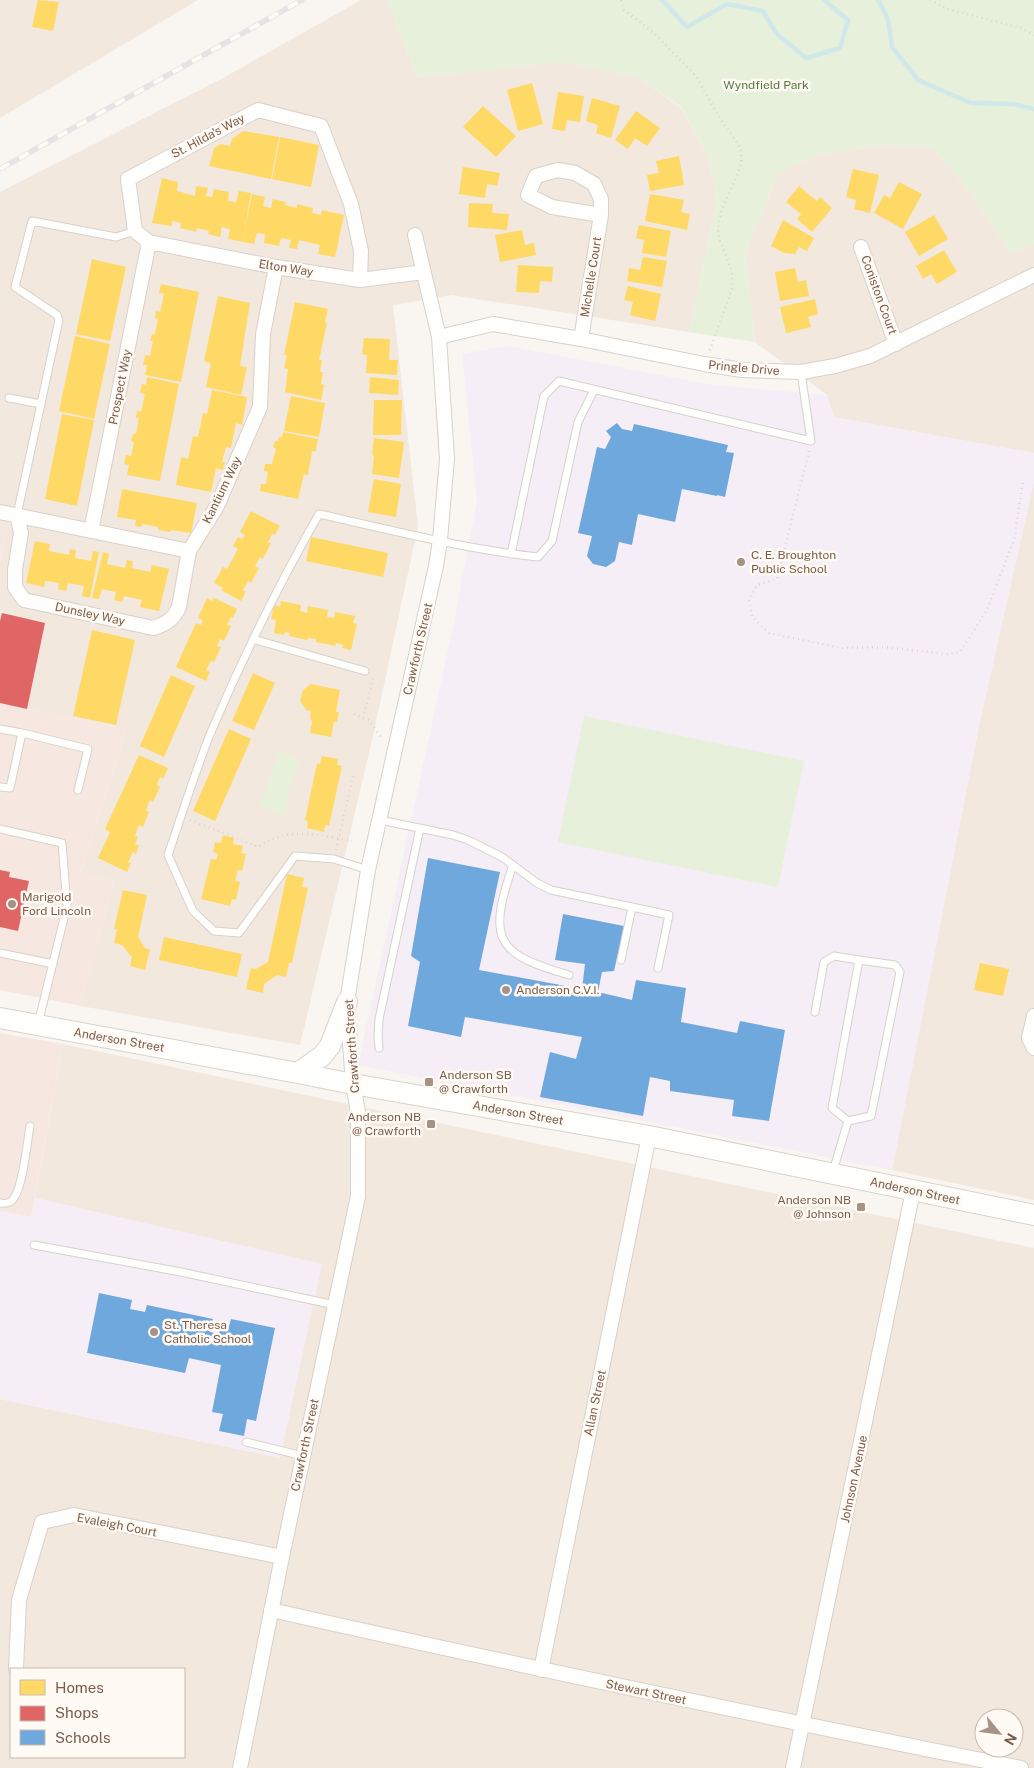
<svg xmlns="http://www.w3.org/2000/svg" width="1034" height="1768" font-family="'Public Sans',sans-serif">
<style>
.residential{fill:#f2e8de;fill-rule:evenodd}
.commercial{fill:#f6e8e1}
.education{fill:#f6eef6}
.green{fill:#e7f0db}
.homes{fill:#ffd966}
.shops{fill:#e06666}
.schools{fill:#6fa8dc}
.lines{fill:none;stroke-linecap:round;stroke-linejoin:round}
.stream{stroke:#d0e8ea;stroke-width:4.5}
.lane-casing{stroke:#d7d1cb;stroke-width:9}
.street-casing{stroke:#d7d1cb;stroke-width:16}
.secondary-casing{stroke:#d9d2cb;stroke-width:22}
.path{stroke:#dcd5d0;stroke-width:2.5;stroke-dasharray:1 4;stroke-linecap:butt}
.lane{stroke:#fefefd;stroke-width:7}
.street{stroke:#fefefd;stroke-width:14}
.secondary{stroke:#fefefd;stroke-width:20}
.rail-casing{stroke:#e6e3e7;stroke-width:5.5}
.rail{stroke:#fffaf3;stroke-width:4;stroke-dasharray:11;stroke-linecap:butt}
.poi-dot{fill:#a69286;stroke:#fffaf3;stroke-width:2}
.labels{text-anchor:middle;stroke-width:5;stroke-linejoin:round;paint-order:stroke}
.park-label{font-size:12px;fill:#537a41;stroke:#fffaf3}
.street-label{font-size:12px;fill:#7a5c4d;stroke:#fffaf3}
.poi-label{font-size:12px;fill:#7a5c4d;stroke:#fffaf3;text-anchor:start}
</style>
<rect width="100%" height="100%" fill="#f9f5f0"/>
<path class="residential" d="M0 0H198L0 118Z
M361 0H387L417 77 561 62 638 77 681 108 709 158 717 202 689 332 451 295 393 305 418 526 373 736 300 1045 81 1006 114 880 81 873 127 729 0 703V563L9 520 0 518V192L225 77Z
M887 145 933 148 968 190 1011 253 1034 243V453L833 417 827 395 755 342 745 253 779 172 820 154Z
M1034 481V1200L892 1170 979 726Z
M63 1044 1034 1248V1768H0V1399L280 1458 321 1264 35 1198ZM11 1669H184V1757H11ZM984 1718H1014V1748H984Z"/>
<path class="commercial" d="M0 518 9 520 0 563Z
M0 703 127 729 81 872 114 880 81 1006 0 990Z
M0 1033 63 1044 31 1217 0 1211Z"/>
<path class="education" d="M508 346 713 385 827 395 834 417 1034 453V481L979 726 892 1170 358 1065 454 622 477 501 462 354Z
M35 1198 322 1264 280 1458 0 1399V1211L31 1217Z"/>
<path class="green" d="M387 0H1034V243L1011 253 968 190 933 148 887 145 820 154 779 172 745 253 755 342 689 332 717 202 709 158 681 107 638 77 561 62 417 77Z
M584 716 804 761 778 887 558 842Z
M279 752 300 760 285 802 289 804 285 815 260 806Z"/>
<path class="homes" d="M38 0 59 2 53 31 32 27Z
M532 83 543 124 518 131 507 90Z
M558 92 584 96 580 122 567 120 565 131 552 129Z
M592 98 620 106 611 138 596 133 598 125 586 121Z
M483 106 516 136 496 157 463 127Z
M636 111 660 128 647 146 635 138 628 149 615 140Z
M243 131 279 137 271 179 209 166 214 148 221 144 230 146 232 139Z
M280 137 319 145 311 187 272 179Z
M679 156 684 185 650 191 647 175 659 173 656 161Z
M463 167 500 173 497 186 487 184 485 198 459 194Z
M853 169 879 175 870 213 854 209 856 200 846 197Z
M162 178 178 182 177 191 195 196 196 186 208 188 206 196 212 197 214 189 229 192 228 201 236 202 239 191 251 193 243 239 252 194 265 197 263 206 271 208 273 199 286 202 285 205 297 208V204L313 208 312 213 321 215 322 210 344 215 335 257 318 254 320 245 299 240 297 249 289 248 291 240 281 238 279 246 264 243 265 234 257 233 254 244 228 239 230 229 222 227 220 237 208 234 209 231 197 228 196 232 180 228 181 223 172 221V226L152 223Z
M899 182 922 194 903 229 874 213 884 195 890 198Z
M799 186 817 201 820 197 832 208 812 232 797 219 801 214 786 202Z
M650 194 684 200 681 212 690 214 687 230 645 221Z
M469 203 493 204 492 213 509 214 507 230 468 227Z
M934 215 948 239 919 256 905 232Z
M783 220 814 238 807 251 799 247 795 254 784 253 771 246Z
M639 225 671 231 666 257 642 253 644 240 636 238Z
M522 230 525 245 534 243 536 255 500 262 495 235Z
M944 250 957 272 937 284 931 274 923 279 916 266Z
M643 257 667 261 662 287 627 281 629 268 640 270Z
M92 259 126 267 110 341 76 334Z
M518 265 553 267 552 282 540 281 539 293 516 292Z
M795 268 798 282 806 280 809 296 780 301 775 272Z
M161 284 199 292 181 382 145 375 147 365H143L145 355 150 356 153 341H150L152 334H155L158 319 155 318 156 311 160 312 164 294 159 293Z
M628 286 661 294 655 321 630 315 633 302 624 300Z
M218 296 250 303 240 366 247 367 241 395 206 387 211 363 204 361Z
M815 299 818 314 808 317 811 327 786 333 780 307Z
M295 302 328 309 325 322 327 323 319 360H322L320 372H323L321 384 324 385 321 400 285 392 288 369 284 368 287 355H284Z
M75 336 110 344 94 419 59 411Z
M364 338 390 339 389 360H398L397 375 366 373 367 355 362 354Z
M147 377 179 384 160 481 127 475 129 465 124 464 126 455 131 456 134 442 131 441 133 434H136L139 418H136L137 411 141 412 145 394 140 393 142 384 146 385Z
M370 377 399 380 398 395 369 393Z
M212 390 247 397 242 425 236 423 231 448 226 447 222 462H225L223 470 216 468 211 492 176 485 181 457 188 459 193 436 198 437 203 413 207 414Z
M291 396 325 403 319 437 284 431Z
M374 400H402L401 435H373Z
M62 414 94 420 77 506 45 499Z
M283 432 318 439 316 451H312L308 475 304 474 298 499 260 491 261 484H266L268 472 264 471 265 464H272L276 449 273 447 275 441H278L279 437H282Z
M374 438 404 442 399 478 372 474 374 456 372 455Z
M374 479 401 484 396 517 368 512Z
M122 489 197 503 191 533 171 530V532L159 530 158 527 142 524 141 527 135 526 136 520 117 517Z
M251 511 280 526 275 535 272 534 268 542 271 543 263 559 260 557 255 566 259 568 251 583 248 581 243 590 246 592 241 601 221 590 223 588 214 583 223 567 227 569 238 549 233 546 238 537 242 539 245 535 240 532Z
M311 537 388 553 383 577 306 561Z
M35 541 50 544 49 551 69 555 70 549 76 550 75 558 91 561 93 551 99 552 90 598 82 596 84 586 68 583 66 591 58 589 59 583 45 581 44 587 26 583Z
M103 552 109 554 107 564 125 568 127 560 133 561 132 568 150 572 152 565 169 569 159 611 140 607 142 600 124 596 122 602 114 600 116 592 102 589 99 599 92 598Z
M207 598 212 601 214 598 237 609 233 618 231 617 227 625 231 626 224 641 220 639 217 646 221 647 214 662 211 661 206 670 210 672 206 681 176 667 196 623 201 625 203 620 198 618Z
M281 601 301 605 300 611 307 613 308 606 328 610 327 617 334 618 335 612 355 616 353 623 357 624 351 650 342 648 343 645 336 643 335 646 316 642V639L308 638 307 640 289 636 290 633 285 632 284 635 274 633 276 620 271 619 274 605 280 607Z
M92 630 135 640 116 725 73 716Z
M253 673 275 683 254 730 232 721Z
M171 675 195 686 164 757 140 746Z
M311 684 340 690 336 712H339L337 722H334L331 737 310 733 312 722 310 717 311 711 306 710 300 701 303 690Z
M229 729 251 739 215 821 193 811Z
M139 755 168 768 163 779 160 777 157 785 160 787 153 802 150 800 146 810 149 812 143 827 139 825 135 836 138 837 135 844 139 846 136 854 133 852 128 862 131 863 127 872 98 858 110 832 105 829Z
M322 756 338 759 337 765 342 766 329 826 325 825 324 832 307 828 308 821 305 820 317 763 320 764Z
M223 835 234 838 233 844 243 846 241 853 246 854 242 871 238 870 235 881 240 882 236 900 232 899 230 906 201 899 211 859 216 860 218 854 213 852 215 842 221 843Z
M287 874 304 878 302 887 308 888 292 963H289L286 977 277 975 264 984 263 993 246 989 251 968 256 969 268 962Z
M123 890 147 895 138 937 145 948 150 949 145 970 130 966 132 956 130 955 122 945 114 943 117 929H114Z
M164 937 242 954 237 977 159 960Z
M980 963 1009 969 1003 996 974 990Z"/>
<path class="shops" d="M2 613 45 623 27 709 0 703V621Z
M0 870 10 872 9 877 29 881 18 931 0 927Z"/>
<path class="schools" d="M617 423 622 429 632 431 634 424 728 445 726 452 734 453 725 497 717 495V496L682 489 675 522 638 514 632 545 619 542 615 561 606 567 593 564 587 556 592 536 578 533 597 447 605 449 611 437 606 431Z
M428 858 500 872 479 970 582 989 585 964 555 960 563 914 624 926 614 971 602 972 598 992 632 1000 636 980 686 988 681 1022 737 1033 740 1021 785 1030 769 1121 732 1116 734 1100 670 1091V1081L650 1077 643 1116 540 1097 550 1052 576 1059 582 1037 465 1017 461 1037 408 1026 420 962 411 956Z
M99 1293 132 1300 130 1309 145 1312 147 1305 213 1319 210 1332 219 1334 220 1328 228 1330 231 1319 275 1328 256 1421 247 1419 244 1436 219 1431 223 1414 212 1412 221 1365 189 1358 185 1373 87 1353Z"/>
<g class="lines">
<path class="stream" d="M662 0 687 27 727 4 763 11 776 33 806 58 840 48 848 20 824 0
M878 0 888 19 892 47 918 80 971 103 1013 104 1034 109"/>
<defs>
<path id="lane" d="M9 398 41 404
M17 515 59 320 57 315 15 287 32 221 116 237 135 231
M511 554 544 396 559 381 811 441 801 372
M253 639 365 671
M0 729 22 733 10 788 0 787
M22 733 88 749 78 790
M380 820 453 835 468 840 502 857 537 883 551 890 632 907 621 960
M0 829 62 843 67 906 38 1024
M513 865C488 938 494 954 569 975
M368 870 334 859 295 856 239 933 214 931 193 911 168 855C182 814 195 772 211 732 243 657 279 584 319 514 391 530 464 549 538 557L552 541 578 422 594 390
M632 907 669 915 658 968
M0 953 53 964
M859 960 895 965 900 972 871 1116 848 1121 832 1108Z
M815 1012 824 962 834 956 859 960
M379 1048 378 1037 379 1019 420 828
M833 1171 848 1121
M0 1203C5 1204 11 1203 14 1198 23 1186 27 1143 30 1126
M34 1245 181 1272 335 1305
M246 1442 303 1456"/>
<path id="street" d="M861 247 896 344
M360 280 361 251 351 204 321 126 258 110 128 179 135 231 149 242 276 267 360 280 424 272
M439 337 493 324 581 339 704 364 742 370 801 372 835 366 870 356 1034 275
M581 339 601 215V199L594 184 575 173 558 170 536 176 528 195 552 207 601 215
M0 512 189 551 217 506 260 407 263 334 276 267
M17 515 21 533 15 570V587L24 600 153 628C166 624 173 620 179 607L189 551
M91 531 149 242
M1034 1016 1029 1038 1034 1048
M271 1610C521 1666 770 1718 1021 1768
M16 1669 19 1600 42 1522 74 1515 282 1557
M541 1670 649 1136
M240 1768 282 1557 358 1196V1112L353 1084 347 1002 368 870 436 566 440 540 447 459 439 337 415 235
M793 1768 913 1191"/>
<path id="secondary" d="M0 1018 298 1073 353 1084 649 1136 1034 1215
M298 1073 322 1056 330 1046 347 1002"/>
</defs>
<use href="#lane" class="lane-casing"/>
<use href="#street" class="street-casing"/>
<use href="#secondary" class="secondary-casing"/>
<path class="path" d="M621 0 624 10 654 33 696 76 719 117 738 144 741 151V161L740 168 723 207 719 219 718 232 720 241 732 271V289L709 352
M930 0 947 9 1021 28 1034 35
M809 451 777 579 757 585 749 600 752 617 769 633 841 648 884 647 947 654 960 652 987 610 1014 540 1023 481
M354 714 369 720 382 739
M363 718 373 678
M190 820 259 847C286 826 321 835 352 841
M336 850 354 773"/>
<use href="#lane" class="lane"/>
<use href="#street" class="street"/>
<use href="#secondary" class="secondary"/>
<defs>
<path id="rail" d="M0 169 302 0"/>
</defs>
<use href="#rail" class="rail-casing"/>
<use href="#rail" class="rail"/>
</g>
<g class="poi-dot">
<circle cx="741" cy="562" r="5"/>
<circle cx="12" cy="904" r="5"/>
<circle cx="506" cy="990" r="5"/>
<rect x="424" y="1077" width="10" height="10" rx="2.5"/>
<rect x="426" y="1119" width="10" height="10" rx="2.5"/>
<rect x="856" y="1202" width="10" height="10" rx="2.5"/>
<circle cx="154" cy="1332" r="5"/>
</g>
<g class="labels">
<g class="park-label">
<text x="766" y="89">Wyndfield Park</text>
</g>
<g class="street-label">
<text transform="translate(208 136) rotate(-28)" y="4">St. Hilda's Way</text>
<text transform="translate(286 268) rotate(9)" y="4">Elton Way</text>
<text transform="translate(591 277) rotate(-81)" y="4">Michelle Court</text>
<text transform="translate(879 295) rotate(70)" y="4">Coniston Court</text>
<text transform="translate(744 368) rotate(5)" y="4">Pringle Drive</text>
<text transform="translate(120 387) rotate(-79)" y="4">Prospect Way</text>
<text transform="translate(222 490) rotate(-64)" y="4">Kantium Way</text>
<text transform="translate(90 614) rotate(12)" y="4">Dunsley Way</text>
<text transform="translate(418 649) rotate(-77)" y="4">Crawforth Street</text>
<text transform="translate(119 1040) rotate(10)" y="4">Anderson Street</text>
<text transform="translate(352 1046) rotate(-94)" y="4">Crawforth Street</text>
<text transform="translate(518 1113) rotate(10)" y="4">Anderson Street</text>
<text transform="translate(915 1191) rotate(12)" y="4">Anderson Street</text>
<text transform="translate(595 1403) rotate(-78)" y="4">Allan Street</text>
<text transform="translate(305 1445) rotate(-78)" y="4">Crawforth Street</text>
<text transform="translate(854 1479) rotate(-78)" y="4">Johnson Avenue</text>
<text transform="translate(117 1525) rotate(11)" y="4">Evaleigh Court</text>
<text transform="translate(646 1692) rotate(12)" y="4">Stewart Street</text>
</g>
<g class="poi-label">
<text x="751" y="559">C. E. Broughton<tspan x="751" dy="14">Public School</tspan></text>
<text x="22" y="901">Marigold<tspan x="22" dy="14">Ford Lincoln</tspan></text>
<text x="516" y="994">Anderson C.V.I.</text>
<text x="439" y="1079">Anderson SB<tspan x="439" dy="14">@ Crawforth</tspan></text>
<text x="421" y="1121" text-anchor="end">Anderson NB<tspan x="421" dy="14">@ Crawforth</tspan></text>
<text x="851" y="1204" text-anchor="end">Anderson NB<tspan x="851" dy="14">@ Johnson</tspan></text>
<text x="164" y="1329">St. Theresa<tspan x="164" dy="14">Catholic School</tspan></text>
</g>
</g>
<rect x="10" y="1668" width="175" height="90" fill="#fffaf3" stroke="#cabbb1"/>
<rect x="20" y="1680" width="25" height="15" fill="#ffd966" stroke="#cabbb1"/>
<text x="55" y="1693" font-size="15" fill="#7a5c4d">Homes</text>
<rect x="20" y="1706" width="25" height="15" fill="#e06666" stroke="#cabbb1"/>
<text x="55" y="1718" font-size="15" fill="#7a5c4d">Shops</text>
<rect x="20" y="1730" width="25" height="15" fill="#6fa8dc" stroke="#cabbb1"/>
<text x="55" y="1743" font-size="15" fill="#7a5c4d">Schools</text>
<g transform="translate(999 1733) rotate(119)"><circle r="24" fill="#fffaf3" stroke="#cabbb1"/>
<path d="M0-4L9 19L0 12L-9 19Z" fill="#a69286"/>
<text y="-8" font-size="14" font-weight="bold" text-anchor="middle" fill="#7a5c4d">N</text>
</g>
</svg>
